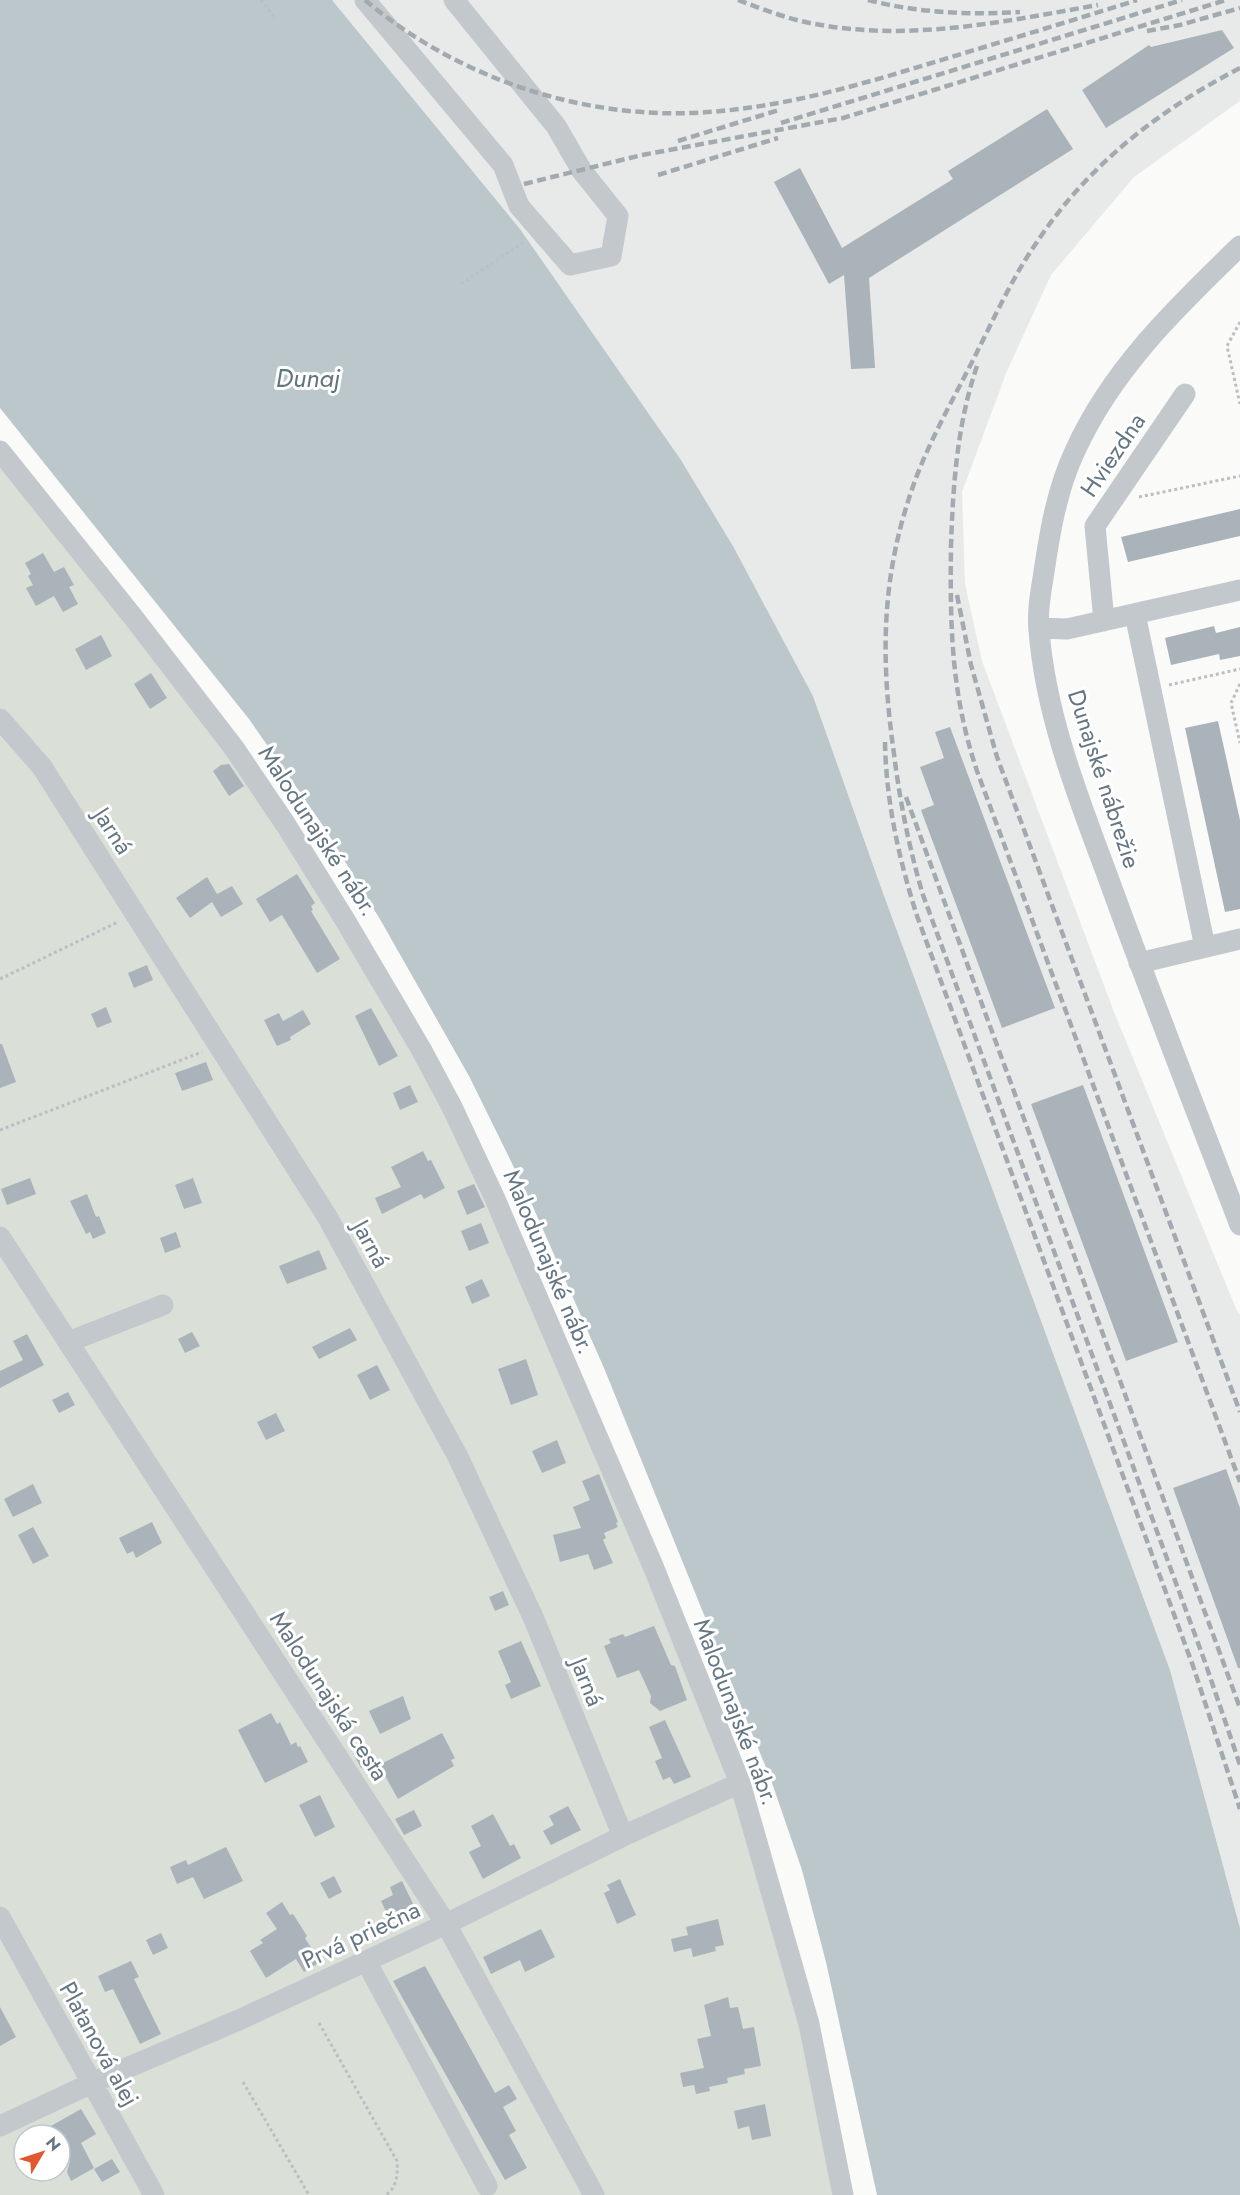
<svg xmlns="http://www.w3.org/2000/svg" width="1240" height="2195" font-family="Jost,sans-serif">
<style>
.built{fill:#e8e9e9}
.green{fill:#dadfd7;fill-rule:evenodd}
.water{fill:#bbc7cb}
.building{fill:#aab3b9}
.lines{fill:none;stroke-linecap:round;stroke-linejoin:round}
.path{stroke:#bbbfc2;stroke-width:3;stroke-dasharray:3 3;stroke-linecap:butt}
.minor{stroke:#c3c8cc;stroke-width:21}
.rail{stroke:#a2aab0;stroke-width:4.5;stroke-dasharray:9 4.5;stroke-linecap:butt}
.labels{text-anchor:middle;stroke-width:6;stroke-linejoin:round;paint-order:stroke}
.street-label{font-size:24px;fill:#657683;stroke:#fff}
.water-label{font-size:26px;font-style:italic;fill:#60757c;stroke:#fff}
</style>
<rect width="100%" height="100%" fill="#fafaf8"/>
<path class="built" d="M332 0H1240V101L1134 177 1051 275 1007 371 962 492 965 584 982 661 1114 1012 1237 1311 1240 1314V1928L1170 1670 883 893 813 696 733 546 681 460 520 229Z"/>
<path class="green" d="M0 463 214 729 333 912 436 1096 546 1336 734 1786 790 1975 837 2195H0ZM24 2135H60V2171H24Z"/>
<path class="water" d="M0 0H332L520 229 681 460 733 546 813 696 883 893 1170 1670 1240 1928V2195H877L826 1962 802 1870 771 1780 604 1368 530 1200 469 1076 381 921 326 830 249 719 0 408Z"/>
<path class="building" d="M1222 30 1234 48 1106 128 1082 90 1149 45 1151 47Z
M1047 109 1073 149 869 278 875 368 851 369 844 275 829 284 774 182 800 168 842 248 953 179 948 171Z
M1240 509V536L1128 562 1121 537Z
M43 553 54 572 64 567 74 585 69 587 78 604 63 612 54 596 36 606 26 588 33 585 28 576 31 574 25 563Z
M1214 626 1216 633 1240 627V656L1220 660 1219 654 1171 665 1165 638Z
M101 635 112 656 86 670 75 649Z
M151 673 167 698 150 709 134 684Z
M1218 721 1240 820V909L1225 912 1185 728Z
M950 727 1055 1008 1002 1028 921 810 934 805 920 767 944 758 935 732Z
M229 764 244 786 229 796 213 771 221 765Z
M297 874 315 903 311 906 313 910 311 911 340 959 317 973 282 915 270 922 256 899Z
M207 877 217 894 232 886 243 904 221 917 212 902 190 918 176 898Z
M147 965 153 980 134 988 128 973Z
M106 1007 112 1022 97 1028 91 1014Z
M371 1008 398 1056 379 1066 355 1016Z
M303 1010 311 1024 290 1037 291 1040 277 1046 264 1020 279 1013 283 1021Z
M0 1044H2L16 1082 0 1088Z
M206 1062 213 1080 182 1091 175 1073Z
M410 1085 418 1102 400 1110 393 1093Z
M1083 1085 1178 1342 1126 1361 1031 1104Z
M423 1151 428 1161 431 1160 445 1188 424 1199 421 1194 382 1214 375 1198 401 1187 391 1167Z
M30 1178 36 1194 7 1205 1 1189Z
M193 1178 202 1203 184 1209 175 1185Z
M474 1184 485 1207 467 1215 457 1191Z
M87 1194 96 1217 99 1216 106 1233 93 1239 90 1232 86 1234 70 1201Z
M481 1223 489 1243 469 1251 461 1231Z
M176 1232 181 1247 165 1253 160 1238Z
M319 1250 327 1269 287 1284 279 1266Z
M482 1279 490 1296 472 1304 465 1287Z
M350 1328 357 1340 319 1359 312 1347Z
M192 1332 200 1346 185 1353 178 1339Z
M27 1334 44 1365 0 1388V1371L23 1360 13 1341Z
M526 1359 538 1395 511 1405 498 1369Z
M377 1365 390 1390 370 1400 357 1375Z
M68 1392 75 1405 59 1413 52 1400Z
M276 1413 285 1431 266 1440 257 1422Z
M557 1440 566 1463 542 1473 532 1451Z
M1226 1469 1240 1508V1668H1238L1173 1488Z
M599 1474 618 1522 616 1523 618 1527 604 1533 606 1538 603 1540 613 1563 594 1570 588 1554 560 1562 553 1535 581 1528 573 1507 590 1500 582 1481Z
M33 1484 42 1503 13 1517 4 1499Z
M152 1522 162 1543 136 1558 133 1551 127 1554 119 1538Z
M33 1527 49 1556 33 1564 18 1535Z
M503 1591 509 1605 495 1611 489 1597Z
M654 1626 671 1665 675 1666 687 1700 660 1711 650 1703 651 1696 639 1670 617 1678 604 1646 611 1643 609 1639 623 1634 625 1637Z
M521 1641 541 1686 511 1699 505 1685 511 1682 498 1651Z
M403 1696 411 1719 380 1734 369 1711Z
M271 1713 277 1724 280 1722 291 1745 296 1742 298 1747 300 1746 308 1762 265 1783 238 1730Z
M665 1720 691 1777 674 1784 670 1777 663 1780 655 1761 662 1758 649 1727Z
M442 1733 455 1758 451 1760 454 1766 398 1799 379 1765Z
M368 1745 376 1761 361 1768 353 1753Z
M320 1795 335 1827 315 1837 299 1805Z
M568 1806 581 1830 551 1845 543 1831 554 1825 549 1816Z
M414 1810 422 1826 404 1835 395 1819Z
M493 1814 510 1846 514 1844 521 1858 483 1879 469 1852 481 1846 471 1826Z
M226 1847 243 1881 204 1899 193 1877 177 1884 170 1867 186 1860 188 1865Z
M334 1876 342 1892 329 1899 320 1883Z
M620 1879 636 1915 617 1924 604 1893 610 1890 607 1885Z
M402 1881 416 1910 391 1922 381 1901 393 1895 390 1887Z
M282 1902 290 1915 293 1914 307 1936 305 1938 320 1962 304 1972 296 1959 266 1978 250 1951 263 1943 260 1940 277 1929 266 1913Z
M718 1919 724 1945 715 1947 716 1951 693 1957 691 1948 674 1952 671 1939 688 1935 686 1927Z
M541 1929 555 1957 525 1972 520 1960 491 1974 483 1957Z
M161 1933 168 1948 153 1955 146 1940Z
M131 1961 139 1977 134 1979 161 2034 140 2044 113 1989 105 1992 98 1976Z
M425 1966 495 2093 509 2085 517 2099 503 2107 516 2131 509 2135 527 2168 505 2180 393 1981Z
M728 1997 730 2008 738 2007 743 2029 754 2027 761 2066 744 2069 745 2074 727 2078 728 2083 709 2087 710 2091 696 2094 694 2085 683 2087 680 2073 704 2068 697 2039 711 2036 704 2005Z
M0 2007 16 2037 0 2046Z
M765 2104 771 2136 752 2140 749 2126 738 2129 734 2111Z
M81 2109 96 2134 81 2143 94 2168 71 2181 67 2172 70 2161 60 2158V2135H35Z
M112 2159 120 2172 102 2182 94 2169Z"/>
<g class="lines">
<path class="path" d="M261 0 276 19
M461 284 524 242
M1240 322 1227 346 1240 404
M1139 497 1240 476
M1240 684 1231 703 1240 743
M1169 685 1240 669
M0 979 118 922
M0 1130 202 1052
M319 2023 397 2161C398 2174 397 2187 386 2195
M243 2082 309 2195"/>
<path class="minor" d="M365 0 503 165 519 206 570 265 611 256 618 216 582 171 556 126 454 0
M1240 246C1176 308 1112 369 1075 451 1057 489 1050 531 1044 572 1041 591 1037 611 1039 631 1046 718 1079 799 1109 880 1151 996 1196 1110 1240 1225
M0 451 133 617 234 748 286 825 345 920 421 1049 452 1107 495 1199 653 1566 740 1783 809 2024 843 2195
M1135 614 1205 947
M1104 621 1095 526 1185 394
M1039 628 1067 629 1240 590
M0 719 42 767 328 1218 458 1457 533 1617 623 1836
M1139 963 1240 939
M0 1237 446 1924 594 2195
M68 1342 163 1305
M0 1917 154 2195
M366 1961 487 2186
M0 2126 92 2083 241 2019 446 1924 623 1836 740 1783"/>
<path class="rail" d="M365 0C462 82 595 124 721 111 796 104 866 83 938 61 1004 41 1071 21 1137 0
M738 0C765 10 793 21 821 25 915 41 1006 21 1098 5
M868 0C918 13 969 15 1020 12
M1147 31 1180 25 1240 8
M1240 68C1159 110 1088 165 1037 242 1014 275 997 312 979 348 958 391 933 433 916 478 881 573 880 655 894 754 900 802 909 848 923 895L1205 1662 1240 1765
M781 123 1182 0
M678 141 779 110
M658 175 778 138
M524 184 642 155 843 118 1226 0
M977 366C957 425 953 485 951 546 950 627 951 693 977 771L1240 1482
M957 595 971 665 997 757 1240 1412
M885 742C886 802 899 859 917 916L1193 1666 1240 1809
M906 797 1240 1708"/>
</g>
<g class="labels">
<g class="street-label">
<text transform="translate(1113 455) rotate(-56)" y="8">Hviezdna</text>
<text transform="translate(1104 779) rotate(72)" y="8">Dunajské nábrežie</text>
<text transform="translate(113 831) rotate(57)" y="8">Jarná</text>
<text transform="translate(318 831) rotate(57)" y="8">Malodunajské nábr.</text>
<text transform="translate(371 1244) rotate(61)" y="8">Jarná</text>
<text transform="translate(549 1262) rotate(67)" y="8">Malodunajské nábr.</text>
<text transform="translate(587 1682) rotate(68)" y="8">Jarná</text>
<text transform="translate(329 1696) rotate(57)" y="8">Malodunajská cesta</text>
<text transform="translate(736 1712) rotate(69)" y="8">Malodunajské nábr.</text>
<text transform="translate(361 1935) rotate(-25)" y="8">Prvá priečna</text>
<text transform="translate(99 2044) rotate(61)" y="8">Platanová alej</text>
</g>
<g class="water-label">
<text x="308" y="387">Dunaj</text>
</g>
</g>
<g transform="translate(42 2153) rotate(51)"><circle r="28" fill="#ffffff" stroke="#c1c8cd" stroke-width="1.5"/>
<path d="M0-4.5L10 22L0 15L-10 22Z" fill="#e4572e"/>
<text y="-9" font-size="16" font-weight="bold" text-anchor="middle" fill="#657683">N</text>
</g>
</svg>
